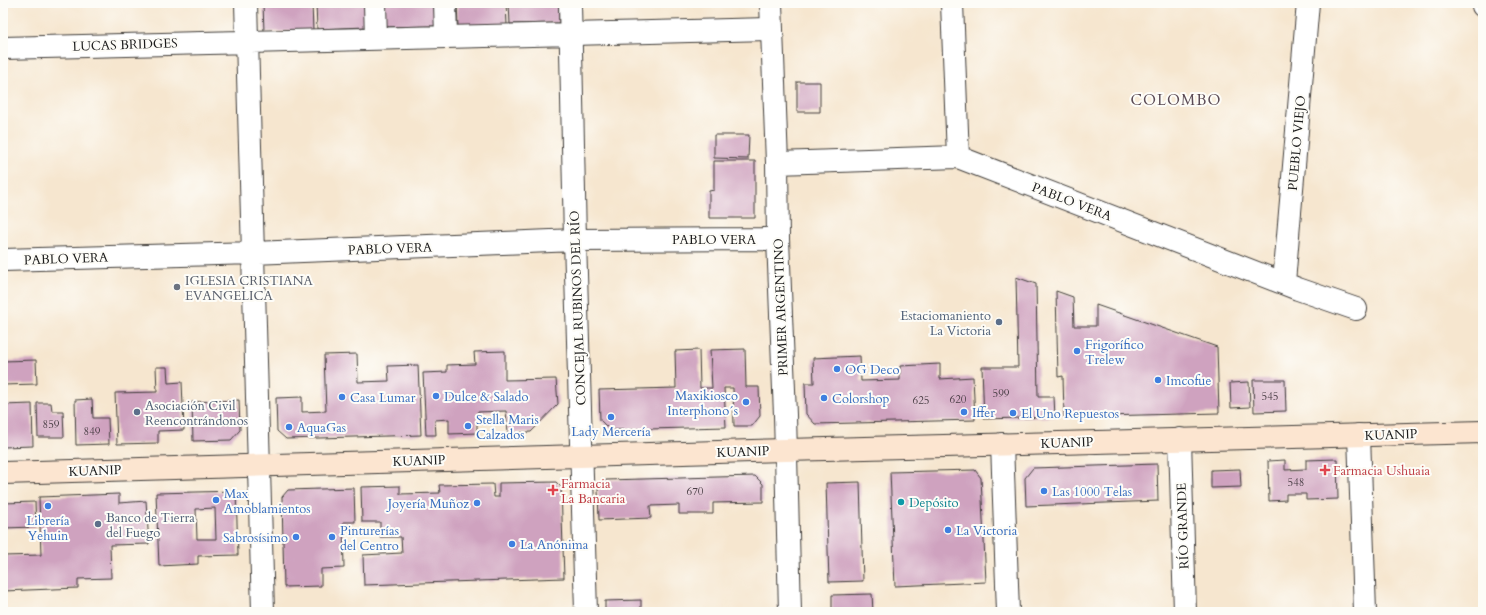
<svg xmlns="http://www.w3.org/2000/svg" width="1486" height="615" font-family="Cardo,serif">
<style>
.building{fill:#cfa2bf;fill-rule:evenodd}
.lines{fill:none;stroke-linecap:round;stroke-linejoin:round}
.minor-casing{stroke:#3d3a37;stroke-width:24}
.secondary-casing{stroke:#3d3a37;stroke-width:24}
.minor{stroke:#fff;stroke-width:22}
.secondary{stroke:#fce5d0;stroke-width:22}
.worship-dot{fill:#6b7280;stroke:#fdfcf7;stroke-width:1.5}
.service-dot{fill:#5c6f8a;stroke:#fdfcf7;stroke-width:1.5}
.shop-dot{fill:#3f7fe0;stroke:#fdfcf7;stroke-width:1.5}
.health-dot{fill:#e0444e;stroke:#fdfcf7;stroke-width:1.5}
.culture-dot{fill:#0f9aa8;stroke:#fdfcf7;stroke-width:1.5}
.labels{text-anchor:middle;stroke-width:4;stroke-linejoin:round;paint-order:stroke}
.number-label{font-size:11px;fill:#493e45}
.street-label{font-size:13px;fill:#1c1c1c;stroke:#fdfcf7}
.worship-label{font-size:13px;fill:#5b616d;stroke:#fdfcf7;text-anchor:start}
.service-label{font-size:13px;fill:#4e5e75;stroke:#fdfcf7;text-anchor:start}
.shop-label{font-size:13px;fill:#366cbe;stroke:#fdfcf7;text-anchor:start}
.health-label{font-size:13px;fill:#be3a42;stroke:#fdfcf7;text-anchor:start}
.culture-label{font-size:13px;fill:#0d838f;stroke:#fdfcf7;text-anchor:start}
.quarter-label{font-size:15px;letter-spacing:1px;fill:#5b4b55;stroke:#fdfcf7}
</style>
<rect width="100%" height="100%" fill="#fdfcf7"/>
<filter id="ink" filterUnits="userSpaceOnUse"><feTurbulence type="fractalNoise" baseFrequency=".025" numOctaves="2"/><feDisplacementMap in="SourceGraphic" scale="8" xChannelSelector="R" yChannelSelector="G"/><feConvolveMatrix kernelMatrix="1 2 1 2 8 2 1 2 1" color-interpolation-filters="sRGB"/></filter>
<filter id="wash" filterUnits="userSpaceOnUse"><feTurbulence type="fractalNoise" baseFrequency=".012" numOctaves="4" result="noise"/><feDisplacementMap in="SourceGraphic" scale="16" xChannelSelector="R" yChannelSelector="G"/><feGaussianBlur stdDeviation="0.9" result="paint"/><feColorMatrix in="noise" values="0 0 0 0 0 0 0 0 0 0 0 0 0 0 0 0 0 1.4 0 .05"/><feComposite in="paint" operator="in"/></filter>
<g filter="url(#wash)">
<rect width="100%" height="100%" fill="#f6e6cf"/>
<g id="blocks">
<path class="building" d="M263 3H312L313 31 264 32Z
M316 3H365L366 27 317 29Z
M384 3H434L435 26 385 27Z
M457 3H506L507 25 458 27Z
M509 3H559V23L510 24Z
M797 82H820V112H797Z
M714 135H749L748 159 714 158Z
M714 161H755V218H709V191L714 190Z
M1016 277 1036 284 1038 397H1054L1055 417 984 419 982 367H1018Z
M1056 291 1073 297 1074 326H1096V305L1217 347 1219 413 1064 417 1063 376 1058 377Z
M745 349 746 387H759L760 416 752 426H734L733 388H724L726 427 610 430 600 420 599 390 676 388 675 351 699 350 700 388H712L710 350Z
M505 351V380L556 379 558 404 531 432 508 433 506 411 477 412V433L449 434V419L435 420 436 435H426L423 373 447 372V365L475 364 474 352Z
M357 354 358 382 389 381 388 366 418 365 421 435 286 439 277 431 276 398 302 397V412L326 411 324 355Z
M860 356 861 381 900 380V366L940 364V379L973 377 975 420 815 424 806 414 805 383H814L813 358Z
M36 360 37 384 3 385V361Z
M156 367H167L168 383 182 382 184 430 158 431V443L117 444 115 393 157 392Z
M1253 380H1285L1286 411 1254 412Z
M1249 382 1250 407 1231 408 1230 383Z
M92 399 93 418H108L109 444 76 445 75 400Z
M239 400 240 430 231 440 193 441 192 402Z
M37 403H51L52 411H63L64 437H38Z
M32 404 33 446 3 447V405Z
M1337 459 1338 499 1306 500V494H1286V500L1269 501 1268 461 1285 460V470L1306 469V460Z
M1157 464 1158 501 1026 506 1025 478 1033 468Z
M1240 469 1241 487 1211 488V470Z
M975 470 981 478 986 582 895 586 890 472Z
M755 476 763 484V502L713 503V514H679V505L650 506 651 518 599 520 598 489 606 480Z
M556 482 561 487 564 578 364 585 363 555 402 553 401 537H380V522H362L361 487 400 486V494L440 493 439 485 493 484 494 497H499V483Z
M860 482 863 581 829 582 826 483Z
M354 488 355 522H343L344 568 321 569V586L284 587 282 497 288 490Z
M236 491 238 555 198 556V564L159 566 156 493ZM215 508 216 539H197L196 509Z
M119 494V503L146 501 149 544 110 545 111 578 78 579V588L3 591V556L41 555 39 497Z
M35 502 36 527 3 528V503Z
M872 594 873 612H832V595Z
M641 600V612H605V601Z"/>
</g>
</g>
<g filter="url(#ink)">
<use href="#blocks" fill-opacity="0" stroke="#3d3a37" stroke-width="1"/>
<g class="lines">
<defs>
<path id="minor" d="M246 3 263 612
M375 3 376 38
M445 3 446 35
M570 3 575 240 586 612
M771 3 777 163 778 239 785 415 790 612
M952 3 958 157
M1483 3V6
M3 48C259 41 515 33 772 29
M777 163 958 157 1298 289 1356 309
M3 260 253 253 575 240 778 239
M1284 282 1308 3
M1359 435 1365 612
M1180 439 1185 612
M1002 444 1008 612"/>
<path id="secondary" d="M3 473 786 450 1483 432"/>
</defs>
<use href="#minor" class="minor-casing"/>
<use href="#secondary" class="secondary-casing"/>
<use href="#minor" class="minor"/>
<use href="#secondary" class="secondary"/>
</g>
</g>
<circle class="worship-dot" cx="177" cy="287" r="4"/>
<g class="service-dot">
<circle cx="999" cy="322" r="4"/>
<circle cx="137" cy="412" r="4"/>
<circle cx="98" cy="524" r="4"/>
</g>
<g class="shop-dot">
<circle cx="1077" cy="351" r="4"/>
<circle cx="837" cy="369" r="4"/>
<circle cx="1158" cy="380" r="4"/>
<circle cx="436" cy="396" r="4"/>
<circle cx="342" cy="397" r="4"/>
<circle cx="824" cy="398" r="4"/>
<circle cx="746" cy="402" r="4"/>
<circle cx="964" cy="412" r="4"/>
<circle cx="1013" cy="413" r="4"/>
<circle cx="611" cy="417" r="4"/>
<circle cx="468" cy="426" r="4"/>
<circle cx="289" cy="427" r="4"/>
<circle cx="1044" cy="491" r="4"/>
<circle cx="216" cy="500" r="4"/>
<circle cx="477" cy="503" r="4"/>
<circle cx="48" cy="506" r="4"/>
<circle cx="948" cy="530" r="4"/>
<circle cx="296" cy="537" r="4"/>
<circle cx="332" cy="537" r="4"/>
<circle cx="512" cy="544" r="4"/>
</g>
<g class="health-dot">
<path d="M1323 464h4v4h4v4h-4v4h-4v-4h-4v-4h4z"/>
<path d="M551 484h4v4h4v4h-4v4h-4v-4h-4v-4h4z"/>
</g>
<circle class="culture-dot" cx="901" cy="502" r="4"/>
<g class="labels">
<g class="number-label">
<text x="1001" y="397">599</text>
<text x="1270" y="400">545</text>
<text x="958" y="403">620</text>
<text x="921" y="404">625</text>
<text x="51" y="428">859</text>
<text x="92" y="435">849</text>
<text x="1296" y="486">548</text>
<text x="695" y="495">670</text>
</g>
<g class="street-label">
<text transform="translate(125 44) rotate(-2)" y="5">LUCAS BRIDGES</text>
<text transform="translate(1296 143) rotate(-85)" y="5">PUEBLO VIEJO</text>
<text transform="translate(1072 201) rotate(21)" y="5">PABLO VERA</text>
<text x="714" y="244">PABLO VERA</text>
<text transform="translate(390 248) rotate(-2)" y="5">PABLO VERA</text>
<text transform="translate(66 258) rotate(-2)" y="5">PABLO VERA</text>
<text transform="translate(780 307) rotate(-92)" y="5">PRIMER ARGENTINO</text>
<text transform="translate(577 308) rotate(-92)" y="5">CONCEJAL RUBINOS DEL RÍO</text>
<text transform="translate(1391 434) rotate(-2)" y="5">KUANIP</text>
<text transform="translate(1067 442) rotate(-2)" y="5">KUANIP</text>
<text transform="translate(743 451) rotate(-2)" y="5">KUANIP</text>
<text transform="translate(419 460) rotate(-2)" y="5">KUANIP</text>
<text transform="translate(95 470) rotate(-2)" y="5">KUANIP</text>
<text transform="translate(1182 526) rotate(-92)" y="5">RÍO GRANDE</text>
</g>
<g class="worship-label">
<text x="185" y="285">IGLESIA CRISTIANA<tspan x="185" dy="15">EVANGELICA</tspan></text>
</g>
<g class="service-label">
<text x="991" y="320" text-anchor="end">Estaciomaniento<tspan x="991" dy="15">La Victoria</tspan></text>
<text x="145" y="410">Asociación Civil<tspan x="145" dy="15">Reencontrándonos</tspan></text>
<text x="106" y="522">Banco de Tierra<tspan x="106" dy="15">del Fuego</tspan></text>
</g>
<g class="shop-label">
<text x="1085" y="349">Frigorífico<tspan x="1085" dy="15">Trelew</tspan></text>
<text x="845" y="374">OG Deco</text>
<text x="1166" y="385">Imcofue</text>
<text x="738" y="400" text-anchor="end">Maxikiosco<tspan x="738" dy="15">Interphono´s</tspan></text>
<text x="444" y="401">Dulce &amp; Salado</text>
<text x="350" y="402">Casa Lumar</text>
<text x="832" y="403">Colorshop</text>
<text x="972" y="417">Iffer</text>
<text x="1021" y="418">El Uno Repuestos</text>
<text x="476" y="424">Stella Maris<tspan x="476" dy="15">Calzados</tspan></text>
<text x="297" y="432">AquaGas</text>
<text x="611" y="436" text-anchor="middle">Lady Mercería</text>
<text x="1052" y="496">Las 1000 Telas</text>
<text x="224" y="498">Max<tspan x="224" dy="15">Amoblamientos</tspan></text>
<text x="469" y="508" text-anchor="end">Joyería Muñoz</text>
<text x="48" y="525" text-anchor="middle">Librería<tspan x="48" dy="15">Yehuin</tspan></text>
<text x="340" y="535">Pinturerías<tspan x="340" dy="15">del Centro</tspan></text>
<text x="956" y="535">La Victoria</text>
<text x="288" y="542" text-anchor="end">Sabrosísimo</text>
<text x="520" y="549">La Anónima</text>
</g>
<g class="health-label">
<text x="1333" y="475">Farmacia Ushuaia</text>
<text x="561" y="488">Farmacia<tspan x="561" dy="15">La Bancaria</tspan></text>
</g>
<g class="culture-label">
<text x="909" y="507">Depósito</text>
</g>
<g class="quarter-label">
<text x="1176" y="105">COLOMBO</text>
</g>
</g>
<rect width="1486" height="615" fill="none" stroke="#fdfcf7" stroke-width="16"/>
</svg>
